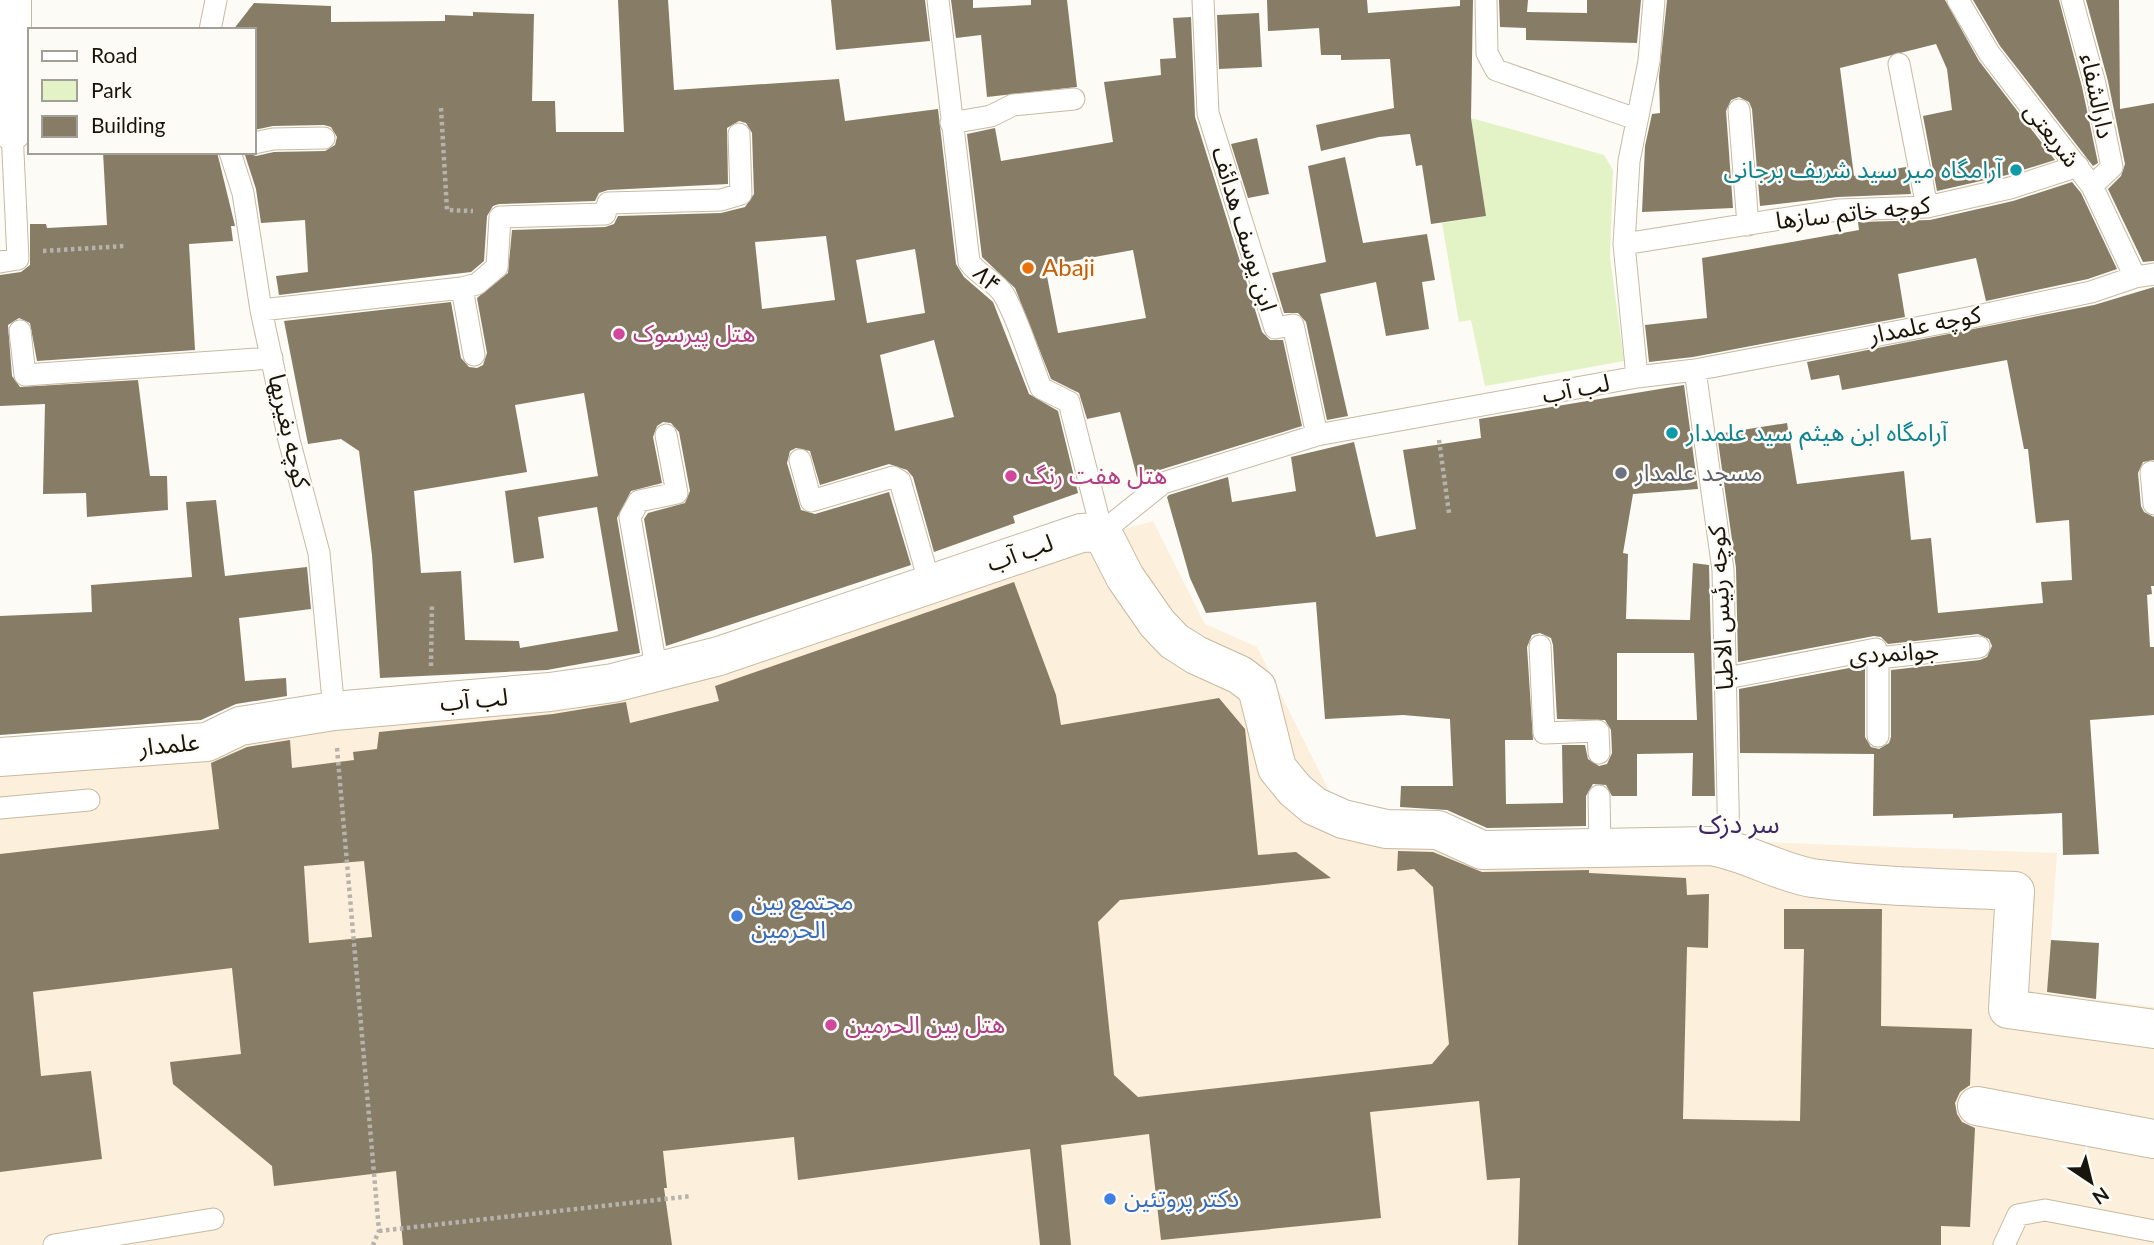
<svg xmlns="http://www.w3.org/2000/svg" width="2154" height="1245" font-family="Lato,'Noto Sans Arabic',sans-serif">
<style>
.commercial{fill:#fcefdb}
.green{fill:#e3f3c6}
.building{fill:#877c66;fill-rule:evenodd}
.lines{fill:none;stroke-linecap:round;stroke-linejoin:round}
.lane-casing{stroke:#c6baa2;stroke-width:23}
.street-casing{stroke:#c6baa2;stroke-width:40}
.path{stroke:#b6b3ad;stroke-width:4.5;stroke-dasharray:3.5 3.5;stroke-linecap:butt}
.lane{stroke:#fff;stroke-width:21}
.street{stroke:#fff;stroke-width:38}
.culture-dot{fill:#0f9aa8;stroke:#fdfbf6;stroke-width:2.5}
.food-dot{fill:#e8710a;stroke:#fdfbf6;stroke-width:2.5}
.hotel-dot{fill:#d1479c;stroke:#fdfbf6;stroke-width:2.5}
.worship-dot{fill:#6b7280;stroke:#fdfbf6;stroke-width:2.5}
.shop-dot{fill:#3f7fe0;stroke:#fdfbf6;stroke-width:2.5}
.labels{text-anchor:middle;stroke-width:5;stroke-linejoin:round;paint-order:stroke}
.street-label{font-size:24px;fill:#19140c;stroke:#fdfbf6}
.culture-label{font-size:24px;fill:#0d838f;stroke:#fdfbf6;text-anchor:end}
.food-label{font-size:24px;fill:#c56008;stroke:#fdfbf6;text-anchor:start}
.hotel-label{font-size:24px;fill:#b23c85;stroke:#fdfbf6;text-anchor:start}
.worship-label{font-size:24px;fill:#5b616d;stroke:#fdfbf6;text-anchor:start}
.shop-label{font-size:24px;fill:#366cbe;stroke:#fdfbf6;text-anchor:start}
.neighbourhood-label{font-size:26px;fill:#3b2863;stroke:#fdfbf6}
</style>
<rect width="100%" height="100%" fill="#fdfbf6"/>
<path class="commercial" d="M1153 521 1205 624 1257 647 1331 795 1406 829 2057 853 2047 993 2154 1007V1245H0V774L690 655Z"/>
<path class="green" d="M1471 118 1604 155 1613 170 1610 257 1624 361 1485 386 1471 320 1459 322 1442 223 1486 216Z"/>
<path class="building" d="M618 0H668L674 90 839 79 845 121 938 109 956 264 964 277 993 302 1029 394 1058 411 1078 493 1013 516 1015 523 934 552 913 477 907 470 889 464 820 485 810 451 796 448 790 451 787 463 801 510 815 514 889 492 911 565 666 646 644 519 648 513 685 503 690 491 679 432 671 423 663 422 657 426 653 437 662 483 631 491 617 518 640 653 547 670 380 678 372 555 359 451 341 439 308 444 284 321 451 302 461 358 469 367 477 368 483 365 487 353 477 298 508 273 512 230 605 227 614 224 618 216 721 213 745 207 754 194 752 133 746 123 739 121 727 128 728 184 608 190 599 193 595 201 499 204 493 206 487 216 484 261 471 272 279 295 276 276 308 272 305 220 261 223 256 189 244 152 256 156 274 152 325 151 335 145 337 137 331 127 324 125 273 126 254 130V30H233L254 3 331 6V22L445 21V15L473 16V12L534 14 532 101H555L556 132H624ZM826 236 835 300 762 309 755 242ZM915 249 925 313 867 323 856 260ZM934 340 954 417 895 431 880 355ZM584 393 598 476 505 491 514 563 544 558 538 517 597 507 618 631 520 648 519 641 465 640 461 571 421 573 414 491 527 472 515 405Z
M831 0H925L930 41 836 50Z
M951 0H973V8L1031 5V0H1067L1077 87 987 97 981 35 956 38Z
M1267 0H1367L1368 13 1460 6V0H1473L1471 118 1486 216 1431 224 1422 165 1416 166 1410 134 1379 137 1321 151 1316 125 1394 108 1390 59 1341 60V55H1321L1319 28 1268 31Z
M1499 0H1528L1527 12 1587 13V0H1641L1637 43 1526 40V28L1500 27Z
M1667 0H1945L1979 61 2055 160 2007 175 1937 191 1923 116 1952 110 1947 69 1936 44 1840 68 1854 176 1906 167 1911 194 1838 197 1760 206 1752 109 1749 102 1739 97 1731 100 1726 111 1733 208 1642 212 1645 146 1652 114 1660 113 1659 77Z
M1973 0H2059L2082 87 2098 163 2093 166 2000 46Z
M2086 0H2119L2120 109 2154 103V261L2143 262 2108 189 2121 176 2125 164 2108 81Z
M1259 13 1262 67 1219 69 1217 15Z
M1191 17 1195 117 1262 332 1270 340H1283L1302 426 1137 477 1120 412 1087 419 1079 393 1051 379 1015 288 982 257 967 134 995 128 1001 161 1113 142 1104 82 1161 75 1160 59 1176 58 1173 18ZM1133 250 1146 318 1058 333 1045 266Z
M1257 138 1269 194 1248 198 1231 144Z
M103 152H217L235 226H231L233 241 189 244 195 350 37 361 30 323 19 318 8 325 12 376 20 387 138 380 150 476H167L168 510 87 517 86 493 43 494 45 404 0 406V275L21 272 30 265V224H46L47 228 107 225Z
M1345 157 1363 243 1427 234 1435 280 1422 282 1429 329 1386 336 1376 282 1320 294 1348 416 1327 420 1306 322 1298 313H1284L1272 273 1326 262 1308 166Z
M2072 182 2081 193 2117 269 2088 279 1986 301 1976 258 1898 274 1905 317 1693 357 1649 362 1645 325 1707 318 1702 258 1859 230 1858 222 1930 220 2013 201Z
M2154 287V460L2143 462 2138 473 2141 506 2144 512 2154 517V586H2151L2152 594 2147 595 2150 647H2154V715L2090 720 2099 854 2063 855 2062 813 1953 818V814L1873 816 1874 754 1740 753 1739 689 1865 665V737L1871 747 1879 749 1889 743 1891 737V670L1980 660 1987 657 1992 646 1989 639 1978 634 1888 644 1881 637 1874 636 1738 662 1736 568 1717 434 1787 423 1797 484 1904 471 1911 540 1931 538 1938 613 2043 603 2041 582 2072 580 2069 520 2036 523 2028 449H2024L2007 360 1842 390 1839 375 1811 380 1807 362 2094 305Z
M1684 385 1698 489 1633 494 1623 553 1628 554 1626 619 1690 620 1693 563 1709 565 1715 796H1692L1693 753 1637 754V796H1612L1606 785 1593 784 1586 796V826L1487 828 1447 810 1400 807 1401 786H1453L1450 719 1403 715 1325 719 1316 602 1206 613 1190 578 1167 497 1169 495 1228 477 1232 502 1296 491 1291 457 1354 442 1376 537 1416 529 1403 450 1481 438 1479 419ZM1540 633 1551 638 1553 645 1557 719 1605 720 1611 730 1612 753 1607 764 1599 766 1588 759 1585 745H1562L1563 803 1506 804 1505 740H1533L1527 647 1532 635ZM1617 653H1694L1697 720H1617Z
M216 500 225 576 307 567 311 609 239 618 245 681 286 678 287 696 236 704 201 720 0 735V616L92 612 91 585 192 577 186 502Z
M1014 582 1056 695 1061 725 1219 698 1245 729 1258 855 1296 852 1331 878 1120 900 1098 922 1114 1075 1138 1097 1432 1064 1449 1044 1433 887 1414 869 1397 871 1398 851 1433 852 1482 872 1589 870V873L1686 878 1687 895 1709 894 1708 948 1687 947 1683 1119 1800 1121 1804 949H1784V909H1882L1881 1026 1972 1029 1970 1085 1960 1092 1955 1103 1957 1114 1962 1122 1975 1128 1970 1227 1941 1226V1245H1518L1520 1178 1487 1180 1479 1101 1370 1112 1381 1218 1161 1240 1149 1134 1061 1145 1071 1245H1040L1030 1149 798 1180 794 1137 663 1151 667 1188H664L672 1245H403L396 1171 274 1186 272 1166 173 1084 170 1062 241 1054 232 968 33 992 41 1076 91 1071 102 1159 0 1172V854L219 829 211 763 247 747 290 740 292 768 354 760 353 752 377 749 379 732 553 714 626 702 630 723 719 701 715 686ZM364 861 372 937 309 943 304 866Z
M2051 940 2099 943 2096 999 2047 992Z"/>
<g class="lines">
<defs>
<path id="lane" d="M938 0 969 262C980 277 995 280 1004 295 1020 323 1029 358 1041 388L1069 402 1102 532 1163 483 1317 435 1637 377 1695 370 1963 319 2091 292 2135 277 2154 274
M1203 0 1208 113 1275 328 1293 325 1317 435
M1486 0 1487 53 1496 70 1636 119
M1958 0 1989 53 2092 186 2135 277
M2072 0 2095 84 2112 167 2092 186
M210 30 216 0
M1899 64 1927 207
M1739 110 1748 225
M951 123 991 116 1013 105 1074 99
M254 143 273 139 324 138
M230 152 243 193 261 310 289 440 319 553 334 711
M1624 244 1838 210 1927 207 2010 188 2078 166
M0 262 18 259 12 131
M462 288 474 355
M261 310 462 288 477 284 497 267 500 217 605 214 608 203 721 200 741 194 739 134
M20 331 25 375 272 358
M1695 370 1723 570 1729 849
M1637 377 1624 244 1629 161 1649 61 1654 0
M800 460 811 501 893 477 900 481 930 584
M2151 472 2154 504
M1540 646 1544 733 1598 731 1599 753
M1878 658V736
M657 673 630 517 639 501 677 493 666 435
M1727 678 1876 649 1878 658 1979 647
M1599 796 1600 846
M0 808 89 800
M54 1245 213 1219
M2004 1245 2018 1215 2045 1210 2154 1231"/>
<path id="street" d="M12 0V131
M0 757 207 742 240 726 334 711 550 692 613 683 719 656 1081 533 1102 532 1125 577 1157 623 1174 641 1196 655 1240 675 1257 688 1277 768 1295 790 1314 806 1343 819 1386 829 1438 830 1482 850 1710 846C1745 851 1777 872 1812 878 1879 887 1947 888 2015 891L2008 1009 2154 1029
M1977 1106 2154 1139"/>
</defs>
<use href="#lane" class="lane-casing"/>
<use href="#street" class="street-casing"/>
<path class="path" d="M441 108 447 210 473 211
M43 251 125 246
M1439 440 1449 513
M431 666 432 603
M337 748 379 1231 373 1245
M379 1231 692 1196"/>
<use href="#lane" class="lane"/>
<use href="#street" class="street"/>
</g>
<g class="culture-dot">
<circle cx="2016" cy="170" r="7"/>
<circle cx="1672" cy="433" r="7"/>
</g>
<circle class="food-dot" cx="1028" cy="268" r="7"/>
<g class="hotel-dot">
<circle cx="619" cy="334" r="7"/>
<circle cx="1011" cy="476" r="7"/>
<circle cx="831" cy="1025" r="7"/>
</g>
<circle class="worship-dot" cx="1621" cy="473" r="7"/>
<g class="shop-dot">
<circle cx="737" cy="916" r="7"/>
<circle cx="1110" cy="1199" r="7"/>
</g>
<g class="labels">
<g class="street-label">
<text transform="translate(2097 96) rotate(78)" y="8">دارالشفاء</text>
<text transform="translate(2052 135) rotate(52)" y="8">شریعتی</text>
<text transform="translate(1853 213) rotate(-6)" y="8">کوچه خاتم سازها</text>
<text transform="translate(1244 229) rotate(73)" y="8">ابن یوسف هدائف</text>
<text transform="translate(987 279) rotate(44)" y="8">۸۴</text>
<text transform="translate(1925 325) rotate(-11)" y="8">کوچه علمدار</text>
<text transform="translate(1576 389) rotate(-11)" y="8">لب آب</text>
<text transform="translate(289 431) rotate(77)" y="8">کوچه بغیریها</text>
<text transform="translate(1020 553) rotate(-19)" y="8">لب آب</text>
<text transform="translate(1721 608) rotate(-93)" y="8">کوچه رئیس الاطبا</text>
<text transform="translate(1894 653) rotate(-3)" y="8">جوانمردی</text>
<text transform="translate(474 700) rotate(-5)" y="8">لب آب</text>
<text transform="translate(169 745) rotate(-6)" y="8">علمدار</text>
</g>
<g class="culture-label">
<text x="2002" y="178">آرامگاه میر سید شریف برجانی</text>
<text x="1686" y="441" text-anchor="start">آرامگاه ابن هیثم سید علمدار</text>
</g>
<g class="food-label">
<text x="1042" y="276">Abaji</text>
</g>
<g class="hotel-label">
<text x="633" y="342">هتل پیرسوک</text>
<text x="1025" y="484">هتل هفت رنگ</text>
<text x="845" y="1033">هتل بین‌ الحرمین</text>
</g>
<g class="worship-label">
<text x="1635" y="481">مسجد علمدار</text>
</g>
<g class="shop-label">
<text x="751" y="910">مجتمع بین<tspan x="751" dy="28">الحرمین</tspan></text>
<text x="1124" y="1207">دکتر پروتئین</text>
</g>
<g class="neighbourhood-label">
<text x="1739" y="833">سر دزک</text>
</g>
</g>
<rect x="28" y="28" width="228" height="126" fill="#fdfbf6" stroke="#a29f98" stroke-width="2"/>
<rect x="42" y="51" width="35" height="10" fill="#ffffff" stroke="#a29f98" stroke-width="2"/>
<text x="91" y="63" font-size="21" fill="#19140c">Road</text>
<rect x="42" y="80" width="35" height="21" fill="#e3f3c6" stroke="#a29f98" stroke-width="2"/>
<text x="91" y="98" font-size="21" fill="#19140c">Park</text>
<rect x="42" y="116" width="35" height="21" fill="#877c66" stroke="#a29f98" stroke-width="2"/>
<text x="91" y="133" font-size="21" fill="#19140c">Building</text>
<g transform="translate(2091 1182) rotate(145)" stroke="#fdfbf6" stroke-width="5" paint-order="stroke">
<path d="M0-5L12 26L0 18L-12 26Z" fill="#19140c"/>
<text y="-10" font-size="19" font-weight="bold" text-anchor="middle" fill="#19140c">N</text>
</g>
</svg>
